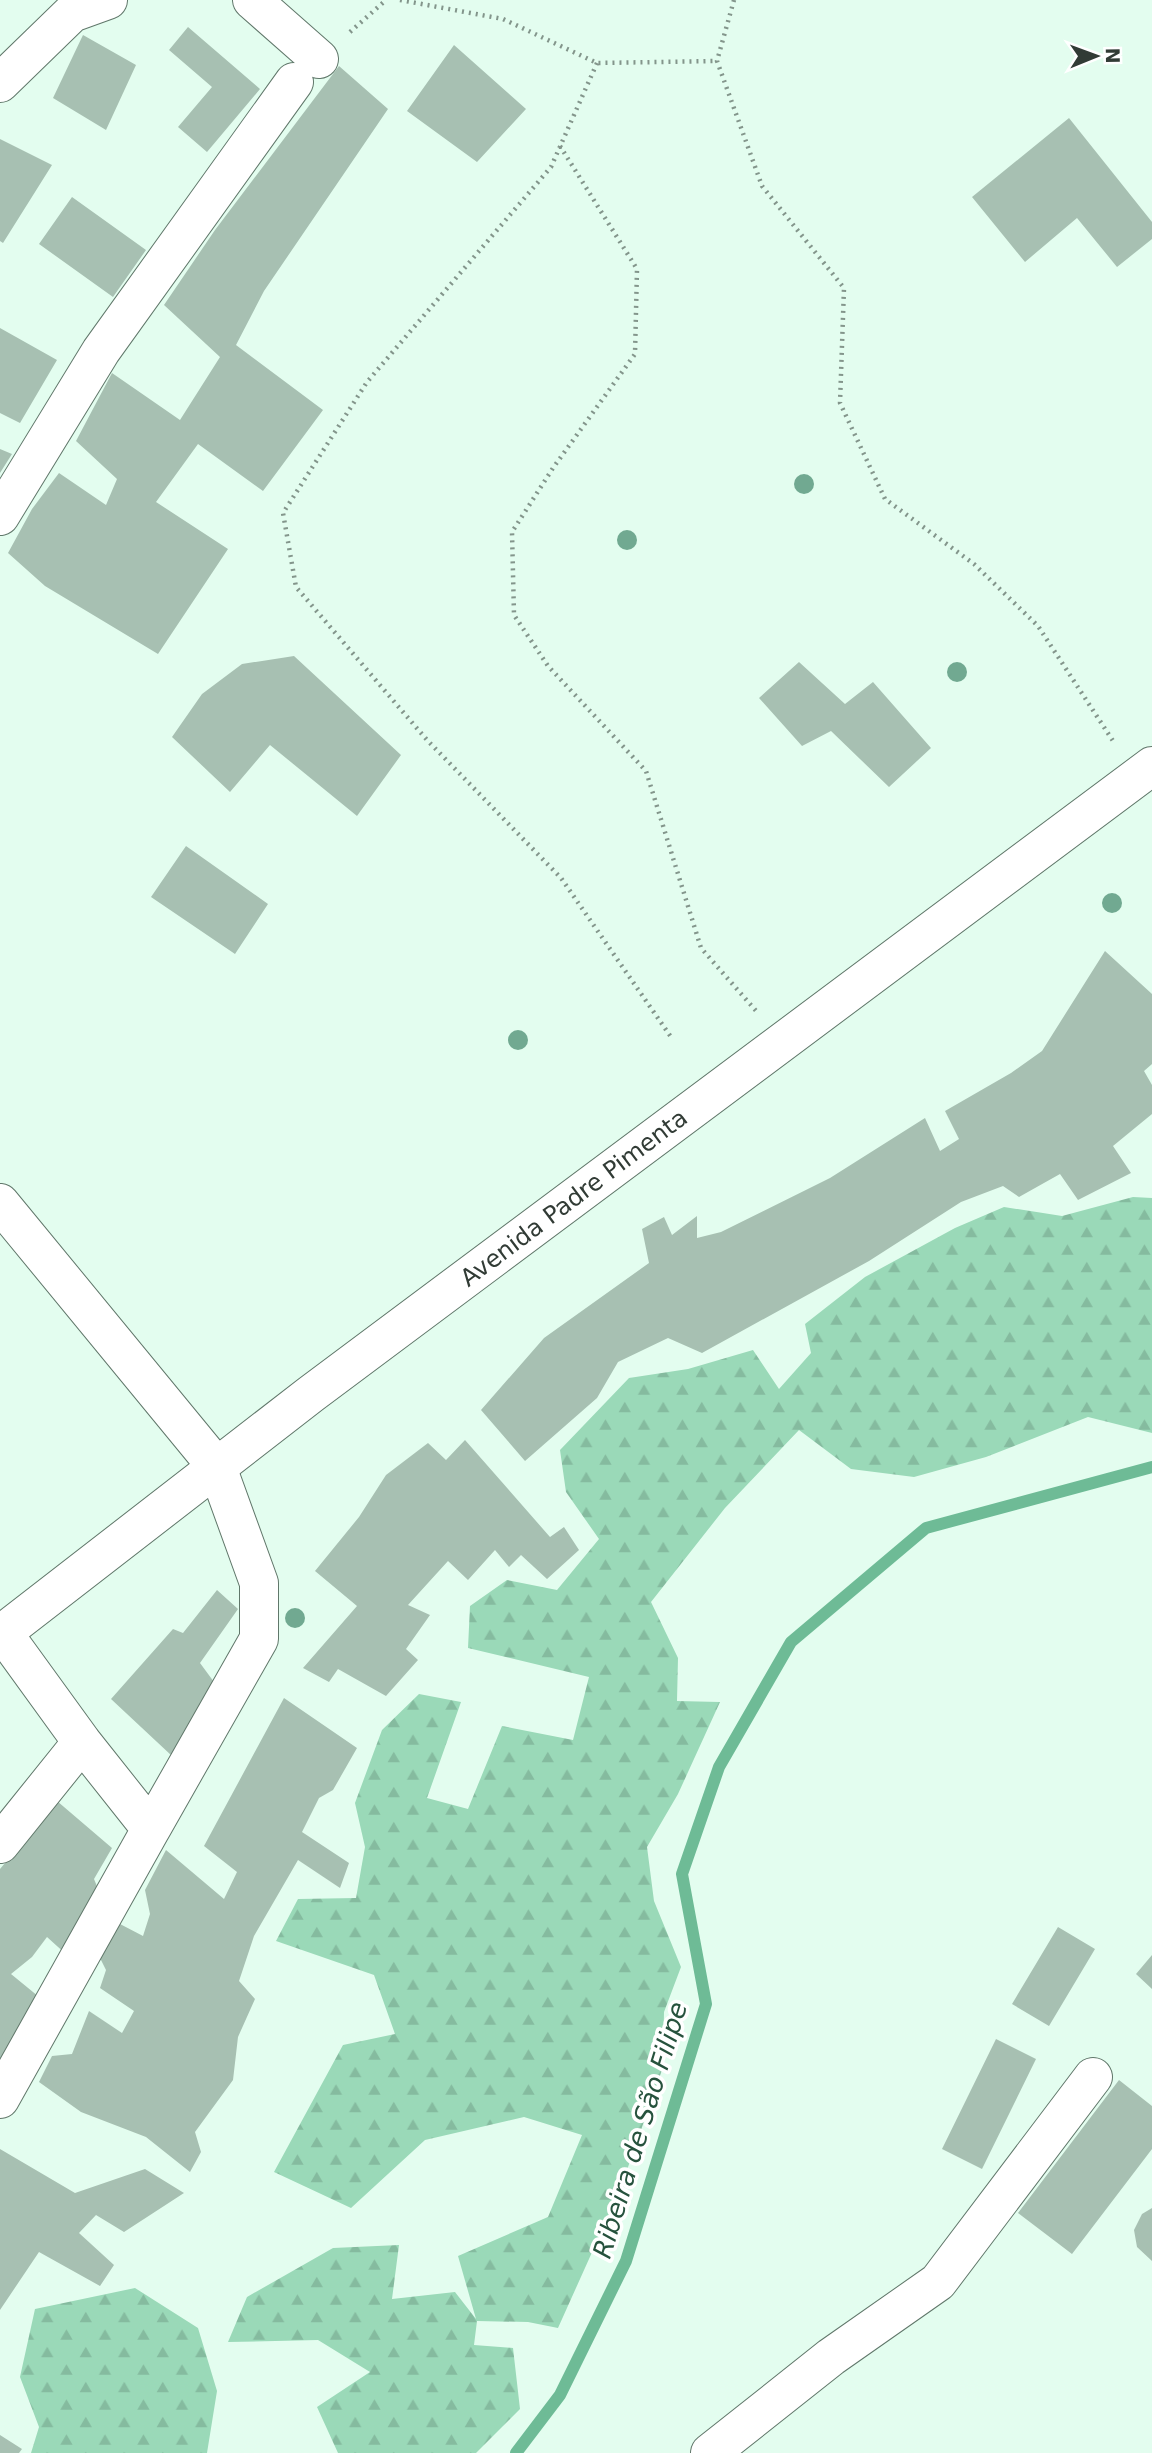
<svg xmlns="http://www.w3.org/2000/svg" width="1152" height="2453" font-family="'DejaVu Sans',sans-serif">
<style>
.forest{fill:url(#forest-firs)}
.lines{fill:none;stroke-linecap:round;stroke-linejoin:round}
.stream{stroke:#6ebb96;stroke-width:12}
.building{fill:#a7c0b2}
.minor-casing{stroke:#60776a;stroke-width:40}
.major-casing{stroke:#60776a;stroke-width:40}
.path{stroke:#83958b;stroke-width:4.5;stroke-dasharray:2 5;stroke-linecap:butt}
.minor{stroke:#fff;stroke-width:38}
.major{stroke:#fff;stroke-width:38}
.tree{fill:#71a991}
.labels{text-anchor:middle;stroke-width:7;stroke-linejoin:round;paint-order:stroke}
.street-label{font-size:24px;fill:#313b35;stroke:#fff}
.water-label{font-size:26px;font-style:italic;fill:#26523d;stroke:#fff}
</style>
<defs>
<pattern id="forest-firs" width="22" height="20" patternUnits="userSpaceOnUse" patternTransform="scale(1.75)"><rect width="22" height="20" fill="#9ad9b8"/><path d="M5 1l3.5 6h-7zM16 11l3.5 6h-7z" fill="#85bb9f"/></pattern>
</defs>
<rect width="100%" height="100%" fill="#e3fdef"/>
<path class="forest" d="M1133 1197 1152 1198V1433L1088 1417 986 1457 914 1477 851 1469 799 1430 725 1508 651 1602 678 1658 677 1701 720 1702 678 1794 647 1847 654 1901 681 1967 664 2012 663 2067 620 2190 558 2328 528 2322 477 2321 474 2345 513 2348 520 2409 476 2453H338L317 2407 370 2372 318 2340 228 2342 247 2297 333 2248 399 2245 392 2299 455 2292 476 2319 458 2256 548 2217 582 2135 524 2117 425 2140 351 2208 274 2172 343 2045 395 2034 374 1975 276 1941 298 1899 356 1898 365 1847 355 1803 382 1730 419 1694 461 1702 427 1798 468 1809 502 1726 573 1740 589 1677 468 1648 470 1606 507 1580 557 1590 599 1539 566 1492 560 1450 629 1378 688 1369 753 1350 779 1389 811 1353 805 1324 865 1277 955 1228 1004 1207 1062 1216Z
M135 2288 198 2328 217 2391 207 2453H31L39 2427 20 2377 35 2309Z"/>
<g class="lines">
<path class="stream" d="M516 2453 560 2395 626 2261 706 2004 682 1874 719 1767 791 1642 926 1528 1152 1467"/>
</g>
<path class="building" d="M188 27 260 89 207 152 178 127 212 87 169 50Z
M83 35 136 65 106 130 53 98Z
M454 45 526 109 477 162 407 111Z
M339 66 388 109 264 291 236 345 323 410 263 491 198 444 156 502 228 549 158 654 45 586 8 553 32 509 59 473 106 505 117 479 76 441 112 373 180 420 220 357 164 305 215 230Z
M1069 118 1152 222V239L1117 267 1077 218 1025 262 972 197Z
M0 139 52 165 3 243 0 241Z
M72 197 146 250 113 297 39 244Z
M0 328 57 360 20 423 0 413Z
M0 449 12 454 0 473Z
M294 656 401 755 357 816 270 745 230 792 172 737 202 694 242 664Z
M799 662 845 704 873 682 931 748 889 787 831 731 802 746 759 698Z
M186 846 268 904 235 954 151 897Z
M1105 951 1152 994V1064L1144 1071 1152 1085V1114L1113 1146 1131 1173 1078 1200 1060 1174 1019 1197 1003 1186 961 1202 869 1261 702 1353 668 1338 618 1362 597 1398 525 1461 481 1410 544 1338 649 1263 642 1229 664 1217 672 1235 697 1216V1238L721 1232 830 1178 925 1118 940 1151 959 1139 945 1111 1011 1073 1042 1051Z
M465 1440 550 1537 564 1527 579 1550 547 1579 521 1555 509 1567 495 1550 468 1580 448 1561 408 1605 430 1615 406 1649 418 1660 386 1696 338 1669 329 1682 303 1668 357 1606 315 1571 359 1517 386 1475 428 1443 446 1460Z
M217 1590 238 1609 200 1663 214 1682 172 1756 111 1699 173 1629 183 1633Z
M284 1698 357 1748 333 1790 319 1798 302 1832 349 1863 340 1888 298 1860 254 1936 239 1981 255 1999 238 2037 233 2080 195 2132 201 2152 190 2172 146 2137 81 2112 39 2082 52 2056 72 2054 89 2011 122 2033 134 2011 100 1988 106 1970 98 1954 120 1924 143 1936 150 1914 145 1890 166 1850 224 1899 237 1872 204 1846Z
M57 1801 112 1848 94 1879 103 1901 68 1956 47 1937 32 1957 11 1974 44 2001 0 2062V1869Z
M1058 1927 1095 1949 1049 2026 1012 2004Z
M1152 1955V1989L1136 1974Z
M996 2039 1036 2059 982 2169 942 2149Z
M1119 2080 1152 2106V2149L1072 2254 1018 2213Z
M0 2149 75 2193 145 2169 184 2193 124 2232 96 2215 79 2233 114 2265 100 2286 39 2252 0 2310Z
M1152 2208V2261L1137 2247 1134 2230 1142 2214Z
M0 2435 22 2449 19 2453H0Z"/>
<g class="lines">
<defs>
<path id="minor" d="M252 0 319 59
M0 83 72 13 108 0
M0 516 101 351 294 82
M0 1203 217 1467 259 1583V1639L151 1829
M0 1844 82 1742
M0 2099 151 1829 82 1742 3 1633
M710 2453 831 2357 938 2282 1093 2077"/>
<path id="major" d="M0 1635 311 1394 1152 766"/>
</defs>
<use href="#minor" class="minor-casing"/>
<use href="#major" class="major-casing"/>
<path class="path" d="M400 0 503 19 597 63 717 61
M734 0 717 61 762 186 844 288 840 403 885 499 974 564 1038 626 1115 744
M350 32 386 0
M597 63 551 167 367 382 283 513 296 587 427 740 561 878 671 1037
M560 146 637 269 635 354 553 468 512 532 514 615 548 666 646 771 701 948 757 1012"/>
<use href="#minor" class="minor"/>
<use href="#major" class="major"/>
</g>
<g class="tree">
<circle cx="804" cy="484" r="10"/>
<circle cx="627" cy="540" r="10"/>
<circle cx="957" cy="672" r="10"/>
<circle cx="1112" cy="903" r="10"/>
<circle cx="518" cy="1040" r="10"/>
<circle cx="295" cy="1618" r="10"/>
</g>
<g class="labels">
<g class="street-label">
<text transform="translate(574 1198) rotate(-37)" y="8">Avenida Padre Pimenta</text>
</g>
<g class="water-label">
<text transform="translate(640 2130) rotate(-73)" y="9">Ribeira de São Filipe</text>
</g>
</g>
<g transform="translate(1096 56) rotate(89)" stroke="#ffffff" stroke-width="5" paint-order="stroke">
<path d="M0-5L12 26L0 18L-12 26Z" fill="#313b35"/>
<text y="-10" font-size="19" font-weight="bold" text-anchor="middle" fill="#313b35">N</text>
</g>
</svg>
